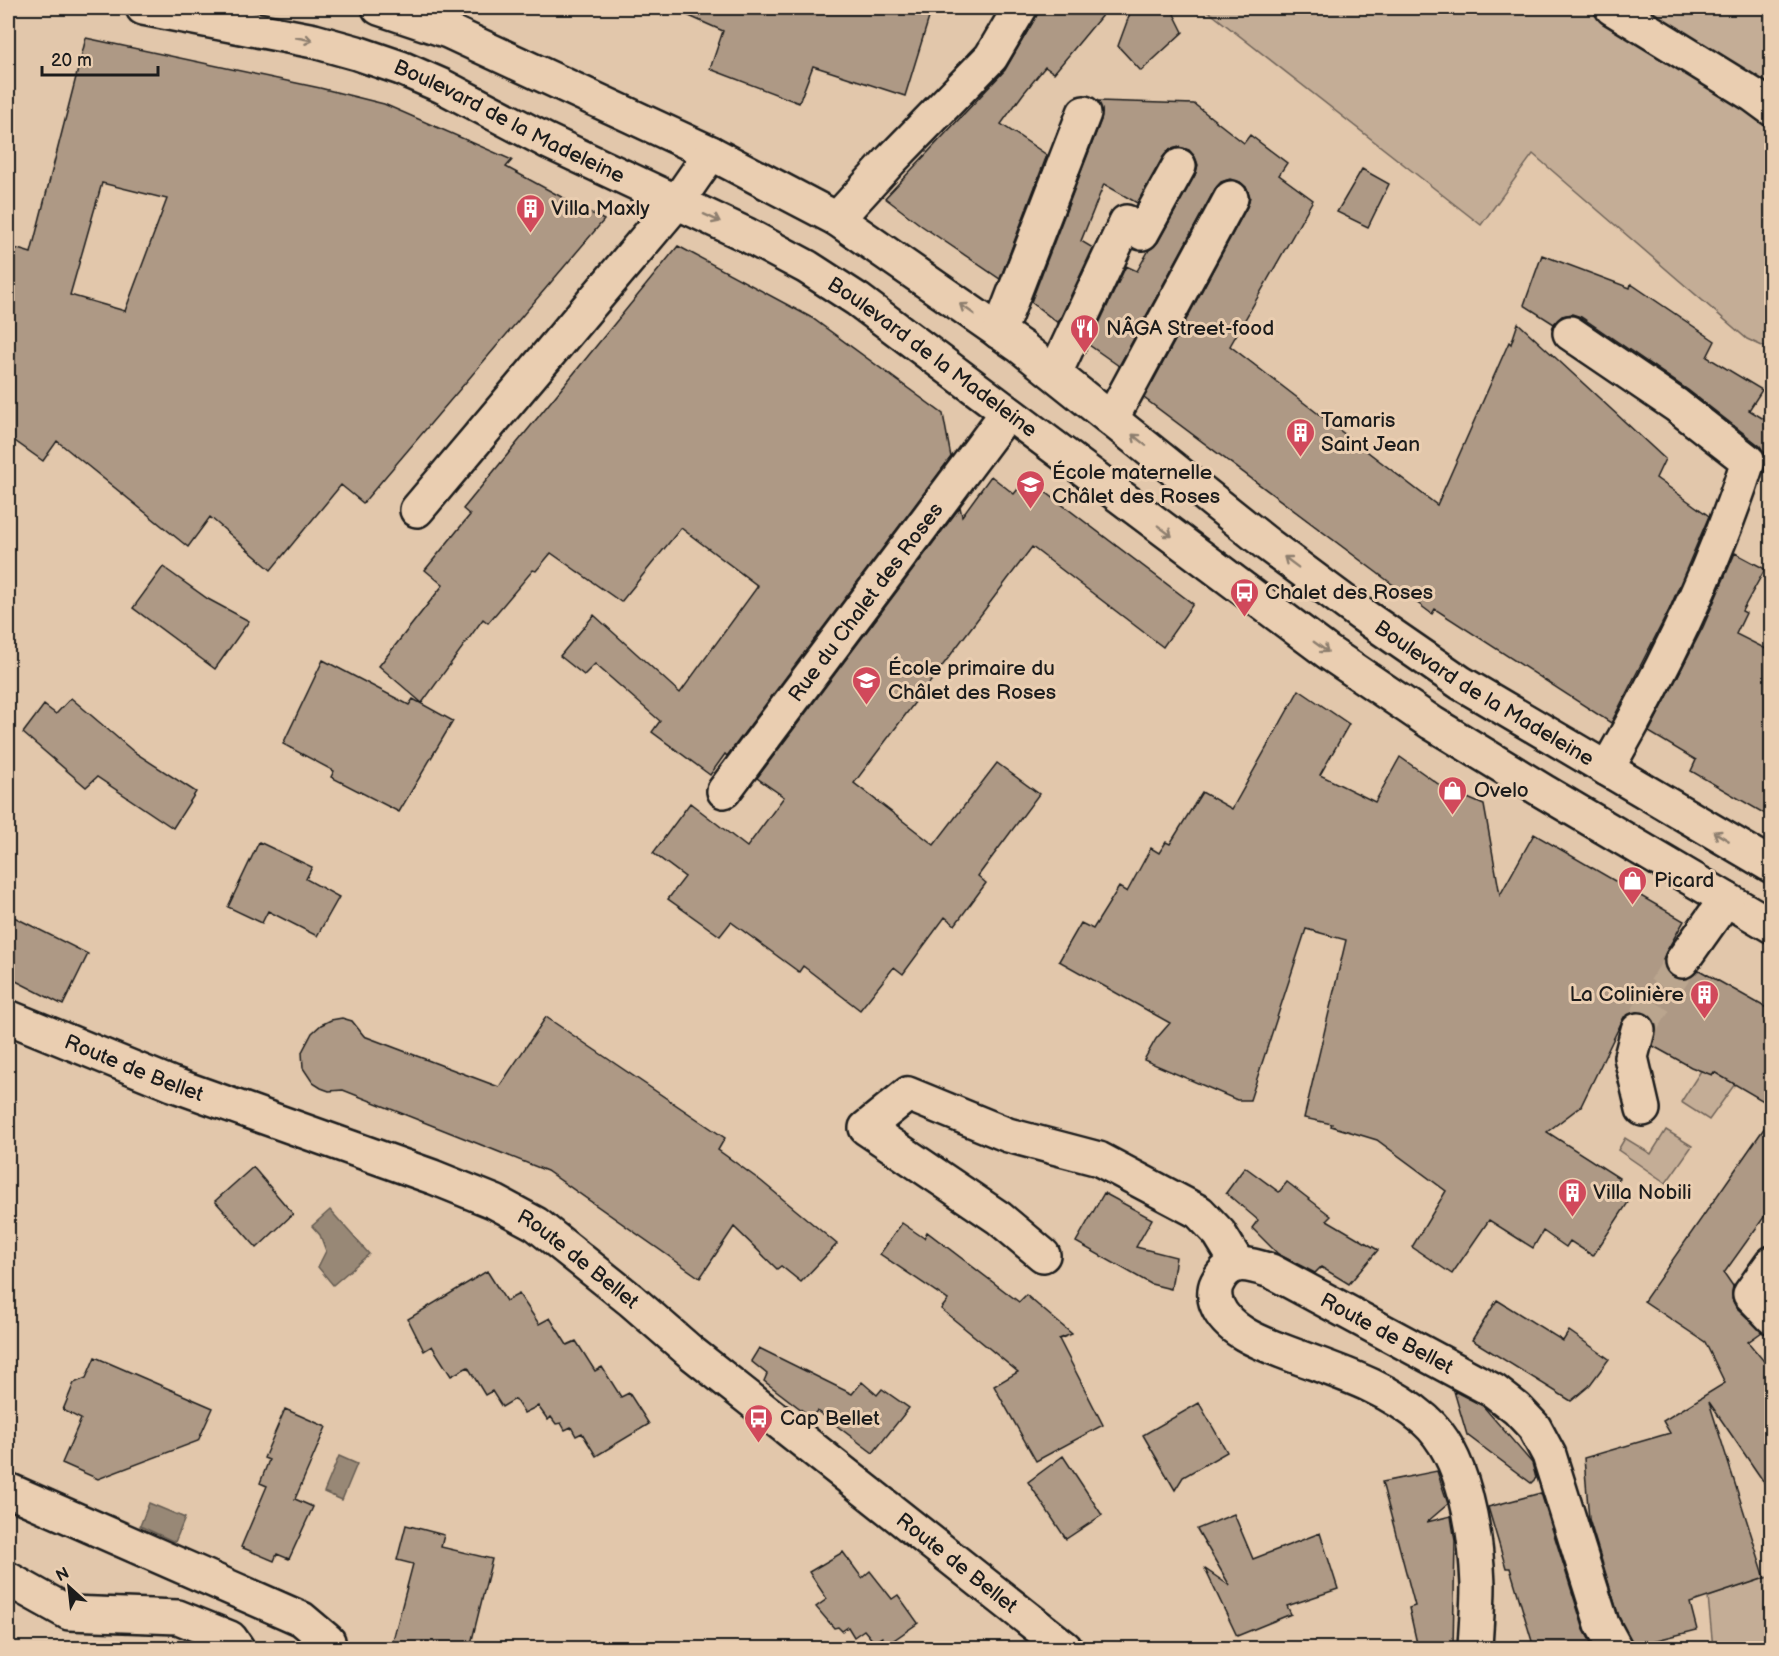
<svg xmlns="http://www.w3.org/2000/svg" width="1779" height="1656" font-family="'Balsamiq Sans',sans-serif">
<style>
.green{fill:#c4ad96;stroke:#706459;stroke-width:1.5}
.water{fill:#988876;stroke:#665d52;stroke-width:1.5}
.building{fill:#ae9985;stroke:#1c1c1c;stroke-width:1.5;fill-rule:evenodd}
.lines{fill:none;stroke-linecap:round;stroke-linejoin:round}
.minor-tunnel{stroke:#baa58e;stroke-width:33;stroke-dasharray:33 16;stroke-linecap:butt}
.minor-casing{stroke:#1c1c1c;stroke-width:38}
.minor{stroke:#eaceb1;stroke-width:33}
.oneway{stroke:#8d7e6e}
.labels{text-anchor:middle;stroke-width:6;stroke-linejoin:round;paint-order:stroke}
.street-label{font-size:21px;fill:#1c1c1c;stroke:#eaceb1}
.poi-label{font-size:21px;fill:#1c1c1c;stroke:#eaceb1;text-anchor:start}
</style>
<rect width="100%" height="100%" fill="#e2c7ab"/>
<filter id="ink" filterUnits="userSpaceOnUse"><feTurbulence type="fractalNoise" baseFrequency=".0167" numOctaves="2"/><feDisplacementMap in="SourceGraphic" scale="12" xChannelSelector="R" yChannelSelector="G"/><feConvolveMatrix kernelMatrix="1 2 1 2 8 2 1 2 1" color-interpolation-filters="sRGB"/></filter>
<g filter="url(#ink)">
<path class="green" d="M1204 8H1771V350L1747 339 1533 154 1481 225Z
M1704 1066 1735 1084 1709 1120 1681 1102Z
M1666 1130 1692 1146 1666 1183 1618 1150 1625 1138 1651 1154Z
M1771 1576V1648H1713L1708 1597Z"/>
<path class="water" d="M330 1210 369 1254 333 1285 318 1267 326 1251 320 1235 312 1226Z
M339 1456 357 1464 342 1500 324 1492Z
M149 1503 185 1518 175 1542 140 1526Z"/>
<path class="building" d="M671 8H932L905 96 813 66 799 103 710 69 723 31Z
M1041 8H1108L1054 73 1045 67 1023 94 1001 124 1047 155 1000 279 922 226 885 198 1005 70Z
M1132 8H1171L1183 32 1141 71 1118 46Z
M86 38 320 88 384 104 512 160 506 167 604 220 363 503 341 485 271 570 210 517 188 547 57 441 43 461 8 436V246L31 253ZM102 183 167 199 125 311 70 295Z
M1098 101 1194 104 1244 143 1250 135 1287 163 1279 175 1313 200 1230 346 1437 505 1509 342 1511 344 1518 323 1665 459 1656 478 1709 516 1669 610 1611 723 1435 609 1432 614 1144 398 1247 207 1250 197 1247 188 1240 182 1230 179 1221 182 1215 189 1119 366 1089 345 1126 266 1137 271 1149 250 1158 242 1195 175 1198 165 1195 157 1189 150 1179 147 1169 150 1163 157 1137 203 1104 184 1081 241 1093 248 1058 323 1031 302 1101 120 1102 110Z
M1362 169 1389 184 1368 227 1337 212Z
M678 246 812 318 943 414 951 457 727 756 725 754 710 775 652 732 660 721 595 664 584 675 560 656 594 615 680 693 758 586 681 528 621 602 551 553 536 571 533 570 488 623 483 619 422 703 379 666 443 585 425 570 470 515 463 509Z
M1542 255 1630 288 1631 284 1715 341 1707 357 1762 390 1749 410 1772 424V463L1766 460V455L1760 446 1688 390 1581 317 1572 314 1562 316 1554 324 1524 305Z
M991 476 1014 494 1027 478 1193 604 1163 647 1032 547 854 783 934 845 997 763 1039 794 978 876 986 883 955 925 945 917 903 974 894 967 860 1010 803 966 799 972 731 922 720 936 668 899 685 877 653 853 690 803 747 847 784 797 757 778 960 507 962 516Z
M1735 553 1765 569 1742 611 1746 613 1736 634 1772 652V818L1691 771 1696 760 1649 732 1703 627Z
M163 567 208 599 249 621 215 669 133 608Z
M323 660 409 705 413 699 453 721 399 812 331 777 334 771 283 744Z
M1299 690 1349 724 1320 775 1375 802 1400 757 1444 788 1484 805 1500 895 1534 834 1684 921 1666 952 1663 959 1665 968 1671 976 1680 980 1689 978 1699 970 1772 1011V1106L1714 1072 1712 1075 1691 1067 1653 1046 1656 1026 1651 1016 1643 1012H1634L1624 1017 1581 1106 1547 1132 1619 1178 1614 1186 1631 1198 1593 1256 1570 1241 1566 1247 1543 1231 1533 1248 1489 1220 1452 1274 1412 1247 1446 1191 1377 1140 1331 1126 1332 1124 1304 1118 1346 940 1306 929 1250 1100H1237L1144 1060 1156 1039 1170 1023 1059 961 1081 923 1093 929 1119 887 1127 892 1151 848 1159 853 1166 842 1170 844 1202 792 1232 809Z
M71 698 134 752 196 792 173 828 97 777 86 787 23 733 44 705 56 714Z
M259 842 312 867 306 879 339 897 317 936 268 911 262 923 228 907Z
M8 914 88 954 63 1005 8 977Z
M546 1017 725 1138 718 1150 761 1181 837 1244 801 1282 781 1266 777 1269 734 1227 700 1278 547 1171 343 1090 329 1091 321 1088 313 1083 303 1068 302 1052 312 1033 321 1025 331 1020 342 1018 352 1021 364 1036 499 1087Z
M1772 1117V1206L1724 1273 1733 1286 1732 1299 1736 1307 1762 1332 1748 1342 1772 1371V1494L1709 1402 1765 1578 1690 1603 1697 1630 1633 1646 1619 1617 1589 1519 1584 1458 1670 1433 1663 1421 1725 1383 1705 1342 1644 1301Z
M253 1167 293 1214 257 1248 215 1201Z
M1245 1167 1279 1192 1287 1182 1331 1216 1327 1220 1378 1250 1349 1284 1321 1267 1315 1273 1278 1254 1252 1228 1258 1220 1226 1193Z
M1104 1193 1152 1219 1136 1247 1176 1257 1171 1289 1151 1284 1076 1242Z
M902 1223 924 1238 927 1232 1019 1302 1026 1295 1072 1334 1059 1339 1103 1425 1036 1461 994 1386 1018 1372 941 1309 948 1300 880 1254Z
M487 1271 506 1301 519 1294 539 1324 550 1318 567 1345 576 1341 595 1371 602 1367 621 1397 629 1393 649 1424 596 1456 582 1433 576 1436 571 1427 565 1430 561 1423 556 1424 551 1417 548 1420 538 1406 524 1413 515 1399 502 1407 492 1391 485 1395 468 1367 451 1376 432 1346 424 1351 408 1319Z
M1497 1300 1563 1341 1569 1331 1609 1359 1589 1386 1571 1401 1472 1340Z
M759 1348 852 1394 862 1382 877 1395 882 1389 909 1408 873 1453 817 1411 811 1417 764 1381 767 1374 751 1361Z
M95 1357 213 1408 198 1441 98 1479 62 1463 81 1419 63 1410 74 1383 86 1378Z
M1454 1391 1483 1406 1532 1463 1536 1478 1531 1483 1467 1435Z
M1199 1403 1227 1452 1183 1477 1175 1490 1143 1435Z
M285 1409 326 1427 295 1499 313 1507 289 1559 277 1554 274 1561 241 1547 267 1486 260 1483 269 1460 264 1458Z
M1063 1456 1102 1515 1066 1539 1028 1482Z
M1437 1471 1448 1504 1427 1522 1451 1516 1452 1523 1455 1541 1453 1648H1418L1409 1608 1415 1606 1382 1482Z
M1541 1493 1584 1630 1594 1648H1534L1510 1568H1506L1488 1507Z
M1234 1514 1253 1559 1320 1533 1338 1589 1287 1606 1291 1614 1237 1636 1205 1569 1230 1586 1197 1529Z
M406 1525 444 1535 441 1547 492 1559 470 1648H391L413 1564 397 1560Z
M843 1552 862 1578 870 1571 892 1599 898 1595 918 1623 888 1644 882 1637 874 1642 864 1630 854 1637 848 1627 842 1631 838 1627 834 1628 816 1607 827 1599 809 1572Z"/>
<g class="lines">
<path class="minor-tunnel" d="M1638 1030 1682 961"/>
<defs>
<g id="minor">
<path id="s1" d="M143 8 314 41 357 53 401 68 442 86 547 141 747 235 807 267 858 300 1329 653 1432 723 1543 791 1772 926"/>
<path id="s2" d="M379 8 448 31 711 153 837 219 1021 347 1267 544 1361 614 1461 683 1772 866"/>
<path d="M1612 8 1753 95 1772 109"/>
<path d="M837 219 890 161 991 57 1020 8"/>
<path d="M999 332 1084 113"/>
<path d="M1570 333 1676 405 1748 461C1714 568 1663 671 1607 769"/>
<path d="M1055 373 1126 222 1142 233 1179 166"/>
<path d="M1112 418 1231 198"/>
<path d="M417 510 677 202 711 153"/>
<path id="s3" d="M724 791 1007 413"/>
<path d="M1682 961 1726 899"/>
<path id="s4" d="M8 1017 172 1084 433 1177 495 1202 536 1224 631 1300 693 1354 1065 1648"/>
<path d="M1638 1030 1631 1057 1643 1109"/>
<path d="M1043 1255 999 1218 866 1128 908 1094 1008 1135 1099 1159 1199 1212 1219 1233 1238 1264"/>
<path d="M1772 1263 1750 1294 1772 1317"/>
<path d="M8 1490 302 1619 328 1641 326 1648"/>
<path d="M8 1579 69 1613 178 1617 230 1638 237 1648"/>
<path id="s5" d="M1475 1648C1476 1627 1478 1606 1478 1585 1476 1533 1465 1455 1425 1420 1384 1384 1331 1370 1282 1351 1258 1342 1227 1330 1217 1305 1214 1298 1214 1289 1217 1283 1230 1257 1248 1264 1271 1271L1494 1391 1517 1409 1534 1427 1549 1455 1602 1624 1615 1648"/>
</g>
</defs>
<use href="#minor" class="minor-casing"/>
<use href="#minor" class="minor"/>
</g>
<defs><path id="oneway-shaft" d="M-6 0H5M1.5-3L5.5 0L1.5 3" fill="none" stroke-width="1.6" stroke-linecap="round" stroke-linejoin="round" transform="scale(1.5)"/></defs>
<g class="oneway">
<use href="#oneway-shaft" transform="translate(304 39) rotate(11)"/>
<use href="#oneway-shaft" transform="translate(712 218) rotate(25)"/>
<use href="#oneway-shaft" transform="translate(967 309) rotate(-145)"/>
<use href="#oneway-shaft" transform="translate(1139 440) rotate(-141)"/>
<use href="#oneway-shaft" transform="translate(1165 531) rotate(37)"/>
<use href="#oneway-shaft" transform="translate(1291 562) rotate(-143)"/>
<use href="#oneway-shaft" transform="translate(1321 647) rotate(36)"/>
<use href="#oneway-shaft" transform="translate(1721 836) rotate(-149)"/>
</g>
</g>
<defs>
<symbol id="building-pin" viewBox="-11 -11 22 30"><path d="M0 17L-7.5 6A9.5 9.5 0 1 1 7.5 6Z" fill="#d1495b" stroke="#eaceb1"/><path d="M-4-6H4V6H1V3H-1V6H-4ZM-2.5-4.3h1.7v1.8h-1.7ZM.8-4.3h1.7v1.8H.8ZM-2.5-1h1.7V.8h-1.7ZM.8-1h1.7V.8H.8Z" fill="#fff"/></symbol>
<symbol id="restaurant-pin" viewBox="-11 -11 22 30"><path d="M0 17L-7.5 6A9.5 9.5 0 1 1 7.5 6Z" fill="#d1495b" stroke="#eaceb1"/><path d="M-5-6h1v4h1v-4h1v4h1v-4h1v5L-1.5 .5V6h-2V.5L-5-1ZM5-6V6H3V1.5H1.5Q1.5-4 5-6Z" fill="#fff"/></symbol>
<symbol id="school-pin" viewBox="-11 -11 22 30"><path d="M0 17L-7.5 6A9.5 9.5 0 1 1 7.5 6Z" fill="#d1495b" stroke="#eaceb1"/><path d="M0-5L7-2L0 1L-7-2ZM-4 1L0 2.5L4 1V4Q0 6-4 4Z" fill="#fff"/></symbol>
<symbol id="bus-pin" viewBox="-11 -11 22 30"><path d="M0 17L-7.5 6A9.5 9.5 0 1 1 7.5 6Z" fill="#d1495b" stroke="#eaceb1"/><path d="M-5-6H5V4H4V6H2V4H-2V6H-4V4H-5ZM-3.5-4V0h7V-4ZM-3.5 1.2v1.5H-2V1.2ZM2 1.2v1.5H3.5V1.2Z" fill="#fff"/></symbol>
<symbol id="shop-pin" viewBox="-11 -11 22 30"><path d="M0 17L-7.5 6A9.5 9.5 0 1 1 7.5 6Z" fill="#d1495b" stroke="#eaceb1"/><path d="M-5-2.5h2.3a2.7 3.5 0 0 1 5.4 0H5L5.5 6h-11ZM-1.5-2.5h3a1.5 2.3 0 0 0-3 0Z" fill="#fff"/></symbol>
</defs>
<g fill-rule="evenodd">
<use href="#building-pin" x="514" y="192" width="33" height="45"/>
<use href="#restaurant-pin" x="1068" y="312" width="33" height="45"/>
<use href="#building-pin" x="1284" y="416" width="33" height="45"/>
<use href="#school-pin" x="1014" y="468" width="33" height="45"/>
<use href="#bus-pin" x="1228" y="576" width="33" height="45"/>
<use href="#school-pin" x="850" y="664" width="33" height="45"/>
<use href="#shop-pin" x="1436" y="774" width="33" height="45"/>
<use href="#shop-pin" x="1616" y="864" width="33" height="45"/>
<use href="#building-pin" x="1688" y="978" width="33" height="45"/>
<use href="#building-pin" x="1556" y="1176" width="33" height="45"/>
<use href="#bus-pin" x="742" y="1402" width="33" height="45"/>
</g>
<g class="labels">
<g class="street-label">
<text dy="7" stroke="none"><textPath href="#s1" startOffset="386">Boulevard de la Madeleine</textPath></text>
<text dy="7" stroke="none"><textPath href="#s1" startOffset="872">Boulevard de la Madeleine</textPath></text>
<text dy="7" stroke="none"><textPath href="#s3" startOffset="236">Rue du Chalet des Roses</textPath></text>
<text dy="7" stroke="none"><textPath href="#s2" startOffset="1308">Boulevard de la Madeleine</textPath></text>
<text dy="7" stroke="none"><textPath href="#s4" startOffset="136">Route de Bellet</textPath></text>
<text dy="7" stroke="none"><textPath href="#s4" startOffset="622">Route de Bellet</textPath></text>
<text dy="7" stroke="none"><textPath href="#s5" startOffset="699">Route de Bellet</textPath></text>
<text dy="7" stroke="none"><textPath href="#s4" startOffset="1108">Route de Bellet</textPath></text>
</g>
<g class="poi-label">
<text x="551" y="215">Villa Maxly</text>
<text x="1106" y="335">NÂGA Street-food</text>
<text x="1321" y="427">Tamaris<tspan x="1321" dy="24">Saint Jean</tspan></text>
<text x="1052" y="479">École maternelle<tspan x="1052" dy="24">Châlet des Roses</tspan></text>
<text x="1265" y="599">Chalet des Roses</text>
<text x="888" y="675">École primaire du<tspan x="888" dy="24">Châlet des Roses</tspan></text>
<text x="1474" y="797">Ovelo</text>
<text x="1654" y="887">Picard</text>
<text x="1684" y="1001" text-anchor="end">La Colinière</text>
<text x="1593" y="1199">Villa Nobili</text>
<text x="780" y="1425">Cap Bellet</text>
</g>
</g>
<rect width="1779" height="1656" fill="none" stroke="#eaceb1" stroke-width="30"/>
<rect x="15" y="15" width="1749" height="1626" fill="none" stroke="#1c1c1c" stroke-width="2" filter="url(#ink)"/>
<g transform="translate(69 1587) rotate(333)" stroke="#eaceb1" stroke-width="4.5" paint-order="stroke">
<path d="M0-4.5L10 22L0 15L-10 22Z" fill="#1c1c1c"/>
<text y="-9" font-size="16" font-weight="bold" text-anchor="middle" fill="#1c1c1c">N</text>
</g>
<path d="M42 66v9h116v-9" fill="none" stroke="#1c1c1c" stroke-width="3"/>
<text x="51" y="66" font-size="18" fill="#1c1c1c" stroke="#eaceb1" stroke-width="4.5" paint-order="stroke">20 m</text>
</svg>
